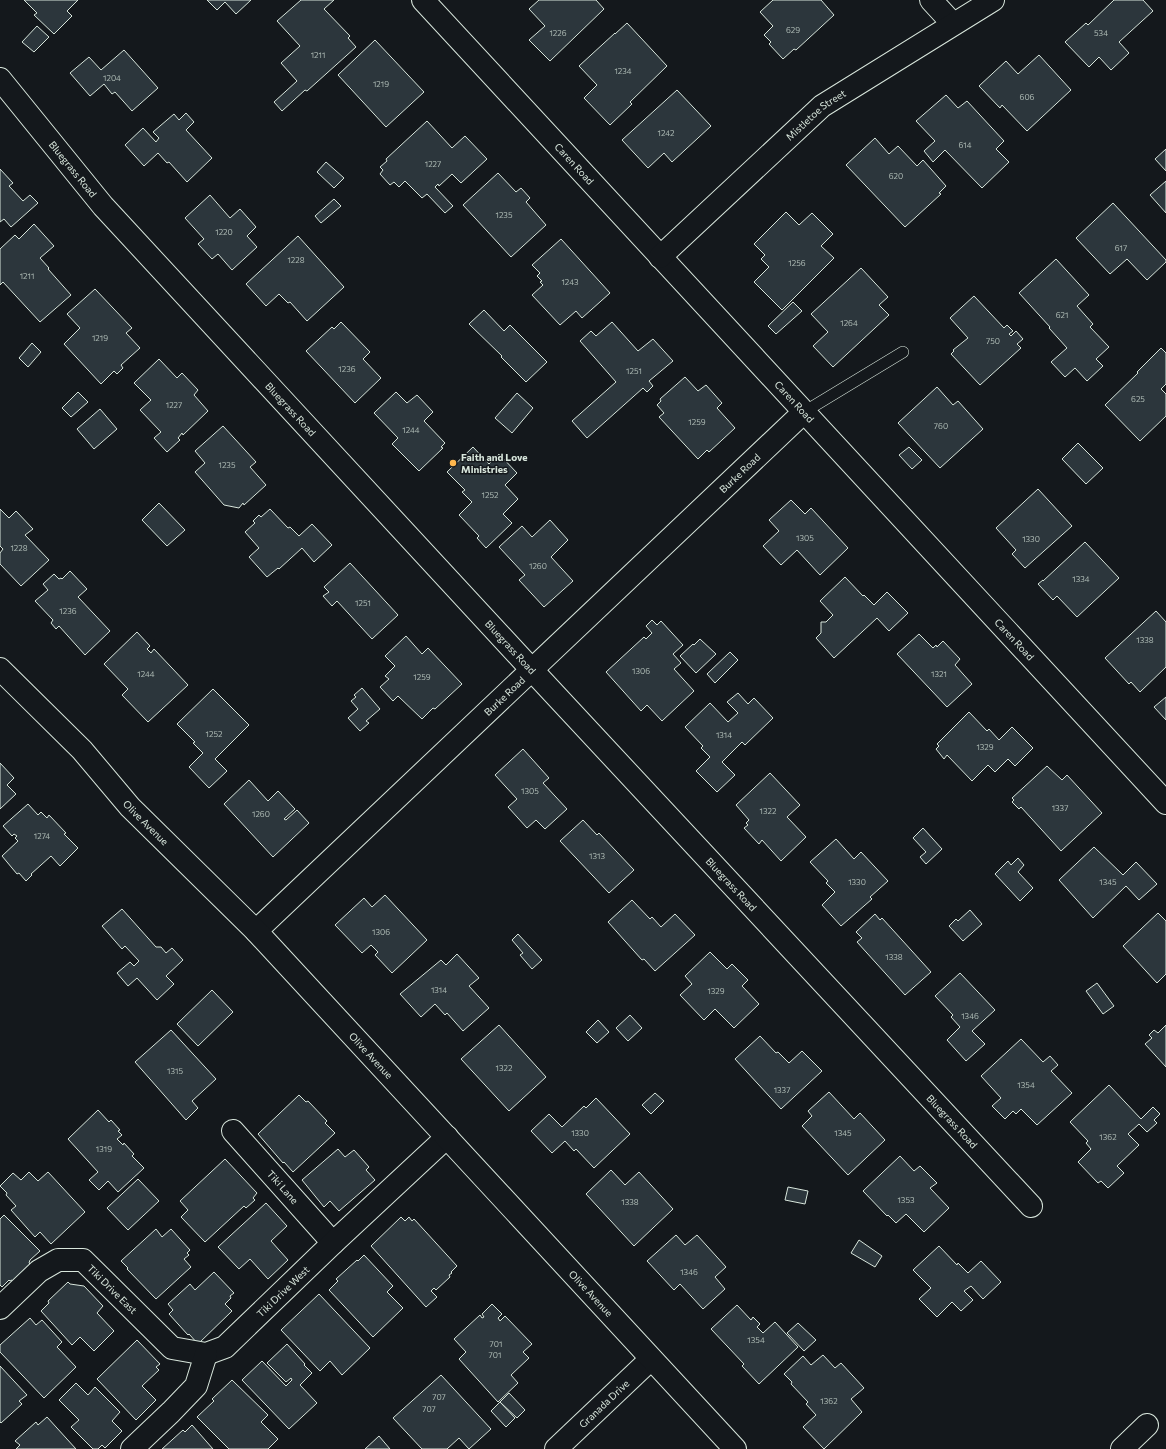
<svg xmlns="http://www.w3.org/2000/svg" width="1166" height="1449" font-family="Commissioner,sans-serif">
<style>
.building{fill:#2c363c;stroke:#d8e6dc}
.lines{fill:none;stroke-linecap:round;stroke-linejoin:round}
.service-casing{stroke:#d8e6dc;stroke-width:12}
.minor-casing{stroke:#d8e6dc;stroke-width:24}
.secondary-casing{stroke:#d8e6dc;stroke-width:24}
.service{stroke:#14181c;stroke-width:11}
.minor{stroke:#14181c;stroke-width:22}
.secondary{stroke:#14181c;stroke-width:22}
.poi-dot{fill:#ffb74d;stroke:#14181c;stroke-width:1.5}
.labels{text-anchor:middle;stroke-width:3;stroke-linejoin:round;paint-order:stroke}
.number-label{font-size:8px;fill:#adbab4}
.street-label{font-size:10px;fill:#d8e6dc;stroke:#14181c}
.poi-label{font-size:10px;font-weight:bold;fill:#d8e6dc;stroke:#14181c;text-anchor:start}
</style>
<rect width="100%" height="100%" fill="#14181c"/>
<path class="building" d="M24 0H78L67 11 72 16 54 34 34 15 37 13Z
M207 0H251L236 14 225 2 217 10Z
M301 0H334L324 9 350 36 348 38 356 47 307 91 305 90 282 111 274 102 297 81 281 63 300 46 277 21Z
M539 0H596L604 9 550 61 529 40 545 26 529 9Z
M773 0H821L834 15 796 50 794 49 783 59 769 44 771 42 764 35 773 26 760 12Z
M1114 0H1143L1153 11 1119 42 1129 53 1111 70 1099 57 1089 67 1065 42 1086 23 1088 25Z
M627 23 667 66 630 102 632 104 610 125 584 98 597 85 579 66 615 33V34Z
M37 26 49 37 34 52 22 42Z
M375 40 424 92 386 127 338 75Z
M124 50 158 88 132 111 115 92 112 94 104 84 90 96 70 73 89 57 101 70Z
M1039 55 1071 90 1027 131 1002 105 1000 108 979 86 1006 61 1018 74Z
M677 90 711 126 672 162 664 153 648 168 622 140Z
M946 95 958 108 967 101 1004 141 996 149 1009 162 982 188 945 150 933 162 924 151 935 141 916 121Z
M186 113 194 122 186 130 212 158 187 182 169 162 167 163 158 153 144 166 125 145 143 128 156 142 159 138 153 132 174 114 179 120Z
M427 121 452 148 465 136 487 159 461 183 452 174 439 186 438 184 435 187 453 206 445 213 427 194 422 198 405 181 399 187 394 182 390 185 380 174 383 170 380 167 387 161 386 159Z
M875 138 889 154 898 146 917 166 923 160 946 186 939 193 941 194 905 227 846 165Z
M1166 149V171L1155 159Z
M326 162 344 178 334 188 317 172Z
M0 169 13 183 9 186 23 201 30 195 38 203 11 227 4 219 0 222Z
M498 173 516 192 521 188 530 198 526 202 546 225 511 257 463 205Z
M1166 181V213L1150 195Z
M210 195 230 218 240 209 256 227 247 236 257 247 232 270 218 254 212 259 198 244 204 239 185 218Z
M334 199 341 206 321 223 315 216Z
M1113 203 1166 260V262L1147 280 1127 259 1110 274 1076 238Z
M786 212 799 225 812 213 833 234 821 246 834 258 782 310 754 282 769 267 761 259 765 255 754 244Z
M34 224 54 246 40 258 49 268 48 269 71 295 40 322 3 282 0 285V249L15 235 19 239Z
M298 236 344 287 307 321 290 302 288 303 279 294 266 306 246 284Z
M561 239 610 293 582 318 576 311 560 325 532 295 543 285 540 282 542 281 537 276 540 273 532 265Z
M1056 259 1089 295 1077 306 1093 324 1090 327 1109 347 1096 359 1103 366 1087 381 1075 368 1065 377 1051 362 1067 348 1049 328 1050 327 1019 293Z
M861 268 888 297 879 305 889 315 833 367 813 346 828 332 811 314Z
M95 289 132 328 126 333 140 348 121 365 123 368 117 374 114 371 101 384 64 344 80 328 67 314Z
M974 296 1004 328 1007 325 1013 331 1009 334 1011 336 1016 331 1023 339 1017 344 1021 348 980 385 951 354 954 351 953 350 968 338 950 318Z
M793 302 802 311 776 334 768 326Z
M484 310 504 331 510 325 547 362 526 382 501 357 502 356 469 324Z
M341 322 370 352 363 359 381 378 355 403 306 351 332 327 334 329Z
M612 322 638 351 653 339 673 361 649 381 653 386 647 392 643 388 587 438 572 421 616 382 580 341 591 331 596 336Z
M32 343 41 352 28 367 19 358Z
M1161 348 1166 353V384L1161 389 1166 394V416L1140 441 1105 405 1138 373 1137 372Z
M159 359 177 378 182 373 198 390 194 395 208 411 183 435 182 433 178 438 180 440 167 452 154 438 161 432 140 410 151 400 134 383Z
M685 377 698 391 706 385 722 403 717 408 735 428 709 452 707 450 698 459 659 417 664 413 657 405 661 401 660 399Z
M937 387 953 405 958 401 983 429 940 468 898 423Z
M78 392 88 402 71 417 62 408Z
M396 392 407 403 417 395 433 412 424 421 445 443 441 447 443 448 419 471 392 444 398 438 374 413Z
M517 393 533 408 512 433 495 418Z
M100 409 117 429 94 449 77 429Z
M223 426 256 462 250 467 266 485 244 505 243 503 239 508 224 505 195 472 205 463 195 451Z
M1078 443 1103 468 1086 484 1062 459Z
M473 447 489 464 499 454 517 473 505 485 518 499 503 514 512 523 486 548 477 538 479 536 459 515 472 502 462 492 465 490 447 472Z
M909 447 922 460 912 469 899 455Z
M1038 489 1072 526 1025 568 1012 554 1016 550 996 528Z
M791 500 805 514 811 508 848 548 820 575 797 550 781 565 763 546 779 531 769 520Z
M159 503 185 530 167 546 142 520Z
M0 509 9 518 16 511 33 529 25 535 49 560 21 586 0 564V553L3 549 0 546Z
M270 509 288 528 290 527 299 536 312 524 332 545 314 562 302 548 279 569 278 568 267 577 249 557 259 548 245 532 255 523 253 521 259 515 261 517Z
M550 520 568 540 551 557 573 581 544 607 519 580 525 575 499 547 522 526 532 537Z
M1085 542 1119 578 1077 617 1057 596 1053 600 1038 584 1043 580V581Z
M350 563 398 615 372 639 337 601 332 606 323 596 329 592 324 587Z
M70 571 87 589 78 597 110 631 85 655 59 626 56 629 51 623 53 620 35 601 48 590 43 584 54 574 59 579 61 578 62 579Z
M845 577 863 596 864 595 874 605 887 592 908 613 889 631 877 618 834 658 816 638 821 633V622H826L833 615 820 601Z
M1156 611 1166 622V667L1140 692 1131 682 1129 684 1105 658Z
M652 620 657 625 661 621 683 645 673 654 681 663 674 669 694 691 662 721 647 705 641 711 606 672 644 637 646 639 652 633 646 626Z
M137 632 150 646 147 649 151 653 154 649 188 685 148 722 122 695 128 689 104 664Z
M919 634 933 648 936 645 937 647 943 641 960 659 955 665 972 684 947 707 897 654Z
M406 636 422 654 428 648 462 684 435 709 433 708 422 719 398 696 393 701 380 687 389 679 385 676 395 666 385 656Z
M700 639 716 654 696 673 680 656 693 644 694 645Z
M730 652 738 660 715 683 707 674Z
M362 688 380 709 366 721 369 723 360 731 348 718 358 709 351 701 356 697 354 695Z
M213 689 249 725 215 759 227 771 209 788 189 767 203 753 193 743 195 742 177 724Z
M738 693 748 704 754 698 773 718 745 745 742 742 722 762 735 775 717 792 696 771 710 757 701 748 703 746 685 727 710 703 728 722 738 713 727 702Z
M1166 697V720L1154 707Z
M969 712 987 731 989 729 999 740 1012 727 1033 748 1015 766 1008 759 995 772 988 765 972 781 947 755 944 759 936 749 939 746 937 744Z
M523 749 549 778 543 783 567 809 545 829 536 820 527 828 508 807 517 799 495 775Z
M0 763 14 778 7 785 16 794 0 809Z
M1047 766 1062 780 1067 775 1102 813 1061 851 1021 807 1019 809 1012 802 1014 800 1012 798Z
M770 773 800 805 787 817 806 837 781 861 762 840 759 844 744 828 748 825 746 823 749 820 736 805Z
M249 780 268 801 278 791 295 809 284 819 286 820 297 810 309 823 273 857 224 804Z
M28 804 38 815 41 812 47 818 49 815 66 833 64 834 78 848 60 866 51 856 31 874 32 875 26 881 19 873 17 874 2 856 18 841 15 838 17 836 14 834 12 836 3 826Z
M583 820 597 835 599 833 634 870 609 893 560 841Z
M923 828 942 849 926 864 920 857 926 852 913 838Z
M836 839 854 859 861 852 888 881 870 897 872 899 841 926 822 905 835 892 826 883 828 881 810 862Z
M1094 847 1123 875 1136 862 1157 884 1139 900 1126 886 1093 918 1059 880Z
M1018 858 1024 865 1018 872 1033 888 1020 901 995 874 1008 861 1011 865Z
M385 895 427 940 392 973 375 955 378 952 371 945 362 953 335 925 364 898 372 907Z
M632 900 650 919 652 917 661 927 675 914 695 935 655 971 644 959 642 960 608 922Z
M122 909 156 947H161L166 953 172 948 183 960 166 976 174 984 157 1000 137 978 128 986 117 973 130 962 134 966 139 961 125 946 122 949 102 926Z
M970 910 982 924 963 941 949 926 956 919 958 921Z
M1158 913 1166 921V974L1157 983 1123 946Z
M875 914 880 920 882 918 931 972 905 995 857 942 862 938 856 932Z
M518 934 542 960 532 969 520 955 523 953 512 940Z
M710 952 727 969 732 964 748 980 742 986 759 1004 734 1028 715 1009 704 1020 680 995 692 984 685 976Z
M457 954 479 978 469 986 489 1008 463 1031 447 1013 445 1015 435 1004 421 1017 400 994 441 960 446 965Z
M960 973 995 1010 972 1031 985 1044 966 1061 947 1040 960 1027 951 1017 953 1015 935 996Z
M1097 983 1114 1006 1103 1014 1086 991Z
M212 990 233 1012 198 1046 177 1024Z
M630 1015 642 1028 628 1041 616 1028Z
M598 1020 609 1032 597 1043 586 1032Z
M499 1025 546 1077 509 1111 461 1059Z
M1166 1025V1067L1145 1044 1152 1038 1149 1035 1154 1030 1158 1033Z
M171 1030 216 1079 192 1101 198 1108 186 1120 135 1062Z
M760 1036 776 1053 778 1052 789 1063 802 1051 822 1071 781 1109 735 1059Z
M1021 1039 1043 1062 1050 1056 1058 1065 1051 1071 1072 1093 1037 1125 1021 1109 1016 1114 1013 1111 1005 1119 992 1106 1001 1098 981 1076Z
M1109 1085 1141 1119 1153 1107 1160 1114 1154 1120 1157 1123 1147 1132 1139 1124 1128 1134 1139 1145 1117 1166 1124 1173 1108 1188 1101 1181 1098 1183 1078 1162 1091 1149 1086 1143 1088 1141 1070 1122Z
M829 1092 854 1119 860 1113 885 1140 848 1175 802 1126 812 1116 808 1111Z
M655 1093 664 1101 651 1114 642 1105Z
M299 1095 306 1102 308 1101 327 1121 325 1123 335 1133 293 1172 284 1162 283 1163 258 1134Z
M596 1098 630 1134 594 1168 576 1149 574 1151 565 1141 552 1153 531 1131 549 1114 562 1127 584 1106 586 1108Z
M98 1110 109 1122 111 1120 120 1130 118 1131 122 1135 117 1139 123 1145 124 1143 134 1154 132 1156 144 1168 118 1192 108 1181 99 1190 89 1180 98 1172 68 1139Z
M338 1149 345 1157 354 1150 369 1167 366 1170 375 1180 339 1211 330 1201 324 1207 302 1180Z
M900 1156 914 1171 920 1166 937 1183 930 1188 949 1208 924 1232 906 1214 896 1223 888 1215 887 1216 863 1191Z
M225 1159 257 1193 253 1198 255 1200 246 1208 244 1206 205 1242 181 1217 188 1210 180 1201Z
M611 1170 625 1185 639 1172 673 1209 634 1246 586 1194Z
M29 1172 38 1181 48 1172 85 1212 51 1244 40 1232 35 1237 11 1210 16 1206 6 1195 7 1193 0 1186 13 1173 21 1180Z
M138 1179 159 1201 128 1230 107 1208Z
M788 1187 808 1191 805 1204 785 1200Z
M266 1203 287 1226 271 1241 288 1260 268 1279 250 1259 239 1269 218 1247Z
M4 1215 40 1251 30 1260 29 1263 30 1264 13 1281 12 1280 10 1281 9 1280 2 1287 0 1285V1219Z
M401 1217 405 1221 409 1217 412 1221 414 1219 457 1266 451 1272 452 1273 449 1275 450 1277 436 1290 434 1288 431 1291 437 1297 426 1307 371 1246Z
M156 1229 162 1237 171 1229 190 1250 187 1253 189 1255 184 1259 191 1267 156 1299 127 1269 128 1268 121 1261Z
M676 1235 685 1245 697 1235 726 1267 715 1277 725 1289 703 1309 680 1284 674 1290 647 1261Z
M859 1240 882 1256 875 1267 851 1253Z
M939 1246 957 1265 958 1263 968 1273 981 1261 1001 1282 983 1299 971 1286 964 1291 973 1300 961 1311 952 1302 937 1317 919 1299 931 1288 913 1270Z
M364 1255 393 1286 387 1292 403 1308 373 1337 329 1290 338 1281 336 1279 357 1260 358 1261Z
M214 1272 234 1293 230 1296 231 1298 225 1304 232 1311 198 1344 189 1334 188 1335 169 1314 173 1310 168 1304 190 1284 195 1290Z
M68 1282 70 1284 84 1286 103 1306 97 1313 114 1331 94 1351 80 1337 72 1345 41 1311 49 1303 48 1301Z
M319 1294 370 1348 342 1375 330 1361 320 1371 281 1330Z
M492 1304 502 1314 498 1318 500 1321 505 1316 532 1344 523 1352 529 1358 511 1375 518 1383 498 1402 459 1359 466 1352 454 1339 480 1315 482 1318 484 1317 482 1314Z
M737 1305 751 1320 753 1317 760 1324 757 1327 763 1333 775 1322 798 1347 759 1384 742 1366 744 1364 711 1329Z
M30 1318 36 1325 42 1320 62 1342 57 1347 76 1367 44 1398 0 1352V1345Z
M798 1323 816 1340 804 1351 787 1333Z
M137 1340 160 1364 156 1367 159 1370 142 1386 156 1400 136 1420 97 1379Z
M287 1344 305 1364 304 1365 312 1373 300 1385 317 1403 289 1429 242 1380 262 1361 286 1386 292 1380 291 1378 286 1382 267 1363Z
M823 1355 835 1368 841 1363 864 1388 851 1399 862 1412 824 1449 803 1427 816 1415 806 1404 808 1402 791 1384 792 1382 784 1374 803 1356 811 1365Z
M0 1366 27 1395 19 1401 22 1404 1 1423 0 1422Z
M441 1375 491 1429 469 1449 459 1438 447 1449H422L393 1418Z
M232 1380 268 1415 261 1422 278 1439 268 1449H229L197 1417 214 1401 212 1399Z
M76 1383 88 1395 95 1387 120 1412 112 1421 122 1431 105 1448 102 1445 98 1449H93L71 1427 79 1420 59 1400Z
M509 1393 525 1410 517 1418 500 1402Z
M500 1402 515 1418 506 1427 491 1411Z
M47 1417 76 1449H16L20 1445 15 1441 36 1422 38 1425Z
M192 1425 213 1449H162L183 1430 185 1432Z
M379 1436 390 1449H365Z"/>
<g class="lines">
<defs>
<path id="service" d="M804 412 903 352"/>
<g id="minor">
<path id="s1" d="M423 0 1166 803"/>
<path d="M931 0 953 24"/>
<path id="s2" d="M0 79 103 206 532 670 1031 1206"/>
<path id="s3" d="M660 257 822 106 993 0"/>
<path id="s4" d="M256 931 804 412"/>
<path id="s5" d="M233 1131 333 1243"/>
<path id="s6" d="M0 1308 39 1271 58 1260H83L172 1348 206 1354 225 1347 333 1243 447 1137"/>
<path d="M132 1449 171 1412 196 1386 206 1354"/>
<path id="s7" d="M556 1449 651 1359"/>
<path d="M1122 1449 1147 1425"/>
</g>
<g id="secondary">
<path id="s8" d="M0 669 82 750 130 807 256 931 735 1449"/>
</g>
</defs>
<use href="#service" class="service-casing"/>
<use href="#minor" class="minor-casing"/>
<use href="#secondary" class="secondary-casing"/>
<use href="#service" class="service"/>
<use href="#minor" class="minor"/>
<use href="#secondary" class="secondary"/>
</g>
<circle class="poi-dot" cx="453" cy="463" r="4"/>
<g class="labels">
<g class="number-label">
<text x="793" y="33">629</text>
<text x="558" y="36">1226</text>
<text x="1101" y="36">534</text>
<text x="318" y="58">1211</text>
<text x="623" y="74">1234</text>
<text x="112" y="81">1204</text>
<text x="381" y="87">1219</text>
<text x="1027" y="100">606</text>
<text x="666" y="136">1242</text>
<text x="965" y="148">614</text>
<text x="433" y="167">1227</text>
<text x="896" y="179">620</text>
<text x="504" y="218">1235</text>
<text x="224" y="235">1220</text>
<text x="1121" y="251">617</text>
<text x="296" y="263">1228</text>
<text x="797" y="266">1256</text>
<text x="27" y="279">1211</text>
<text x="570" y="285">1243</text>
<text x="1062" y="318">621</text>
<text x="849" y="326">1264</text>
<text x="100" y="341">1219</text>
<text x="993" y="344">750</text>
<text x="347" y="372">1236</text>
<text x="634" y="374">1251</text>
<text x="1138" y="402">625</text>
<text x="174" y="408">1227</text>
<text x="697" y="425">1259</text>
<text x="941" y="429">760</text>
<text x="411" y="433">1244</text>
<text x="227" y="468">1235</text>
<text x="490" y="498">1252</text>
<text x="805" y="541">1305</text>
<text x="1031" y="542">1330</text>
<text x="19" y="551">1228</text>
<text x="538" y="569">1260</text>
<text x="1081" y="582">1334</text>
<text x="363" y="606">1251</text>
<text x="68" y="614">1236</text>
<text x="1145" y="643">1338</text>
<text x="641" y="674">1306</text>
<text x="146" y="677">1244</text>
<text x="939" y="677">1321</text>
<text x="422" y="680">1259</text>
<text x="214" y="737">1252</text>
<text x="724" y="738">1314</text>
<text x="985" y="750">1329</text>
<text x="530" y="794">1305</text>
<text x="1060" y="811">1337</text>
<text x="768" y="814">1322</text>
<text x="261" y="817">1260</text>
<text x="42" y="839">1274</text>
<text x="597" y="859">1313</text>
<text x="857" y="885">1330</text>
<text x="1108" y="885">1345</text>
<text x="381" y="935">1306</text>
<text x="894" y="960">1338</text>
<text x="439" y="993">1314</text>
<text x="716" y="994">1329</text>
<text x="970" y="1019">1346</text>
<text x="504" y="1071">1322</text>
<text x="175" y="1074">1315</text>
<text x="1026" y="1088">1354</text>
<text x="782" y="1093">1337</text>
<text x="580" y="1136">1330</text>
<text x="843" y="1136">1345</text>
<text x="1108" y="1140">1362</text>
<text x="104" y="1152">1319</text>
<text x="906" y="1203">1353</text>
<text x="630" y="1205">1338</text>
<text x="689" y="1275">1346</text>
<text x="756" y="1343">1354</text>
<text x="496" y="1347">701</text>
<text x="495" y="1358">701</text>
<text x="439" y="1400">707</text>
<text x="829" y="1404">1362</text>
<text x="429" y="1412">707</text>
</g>
<g class="street-label">
<text dy="4" stroke="none"><textPath href="#s3" startOffset="211">Mistletoe Street</textPath></text>
<text dy="4" stroke="none"><textPath href="#s1" startOffset="223">Caren Road</textPath></text>
<text dy="4" stroke="none"><textPath href="#s2" startOffset="116">Bluegrass Road</textPath></text>
<text dy="4" stroke="none"><textPath href="#s1" startOffset="547">Caren Road</textPath></text>
<text dy="4" stroke="none"><textPath href="#s2" startOffset="440">Bluegrass Road</textPath></text>
<text dy="4" stroke="none"><textPath href="#s4" startOffset="666">Burke Road</textPath></text>
<text dy="4" stroke="none"><textPath href="#s1" startOffset="871">Caren Road</textPath></text>
<text dy="4" stroke="none"><textPath href="#s2" startOffset="764">Bluegrass Road</textPath></text>
<text dy="4" stroke="none"><textPath href="#s4" startOffset="342">Burke Road</textPath></text>
<text dy="4" stroke="none"><textPath href="#s8" startOffset="212">Olive Avenue</textPath></text>
<text dy="4" stroke="none"><textPath href="#s2" startOffset="1088">Bluegrass Road</textPath></text>
<text dy="4" stroke="none"><textPath href="#s8" startOffset="536">Olive Avenue</textPath></text>
<text dy="4" stroke="none"><textPath href="#s2" startOffset="1412">Bluegrass Road</textPath></text>
<text dy="4" stroke="none"><textPath href="#s5" startOffset="75">Tiki Lane</textPath></text>
<text dy="4" stroke="none"><textPath href="#s6" startOffset="142">Tiki Drive East</textPath></text>
<text dy="4" stroke="none"><textPath href="#s6" startOffset="361">Tiki Drive West</textPath></text>
<text dy="4" stroke="none"><textPath href="#s8" startOffset="860">Olive Avenue</textPath></text>
<text dy="4" stroke="none"><textPath href="#s7" startOffset="66">Granada Drive</textPath></text>
</g>
<g class="poi-label">
<text x="461" y="461">Faith and Love<tspan x="461" dy="12">Ministries</tspan></text>
</g>
</g>
</svg>
